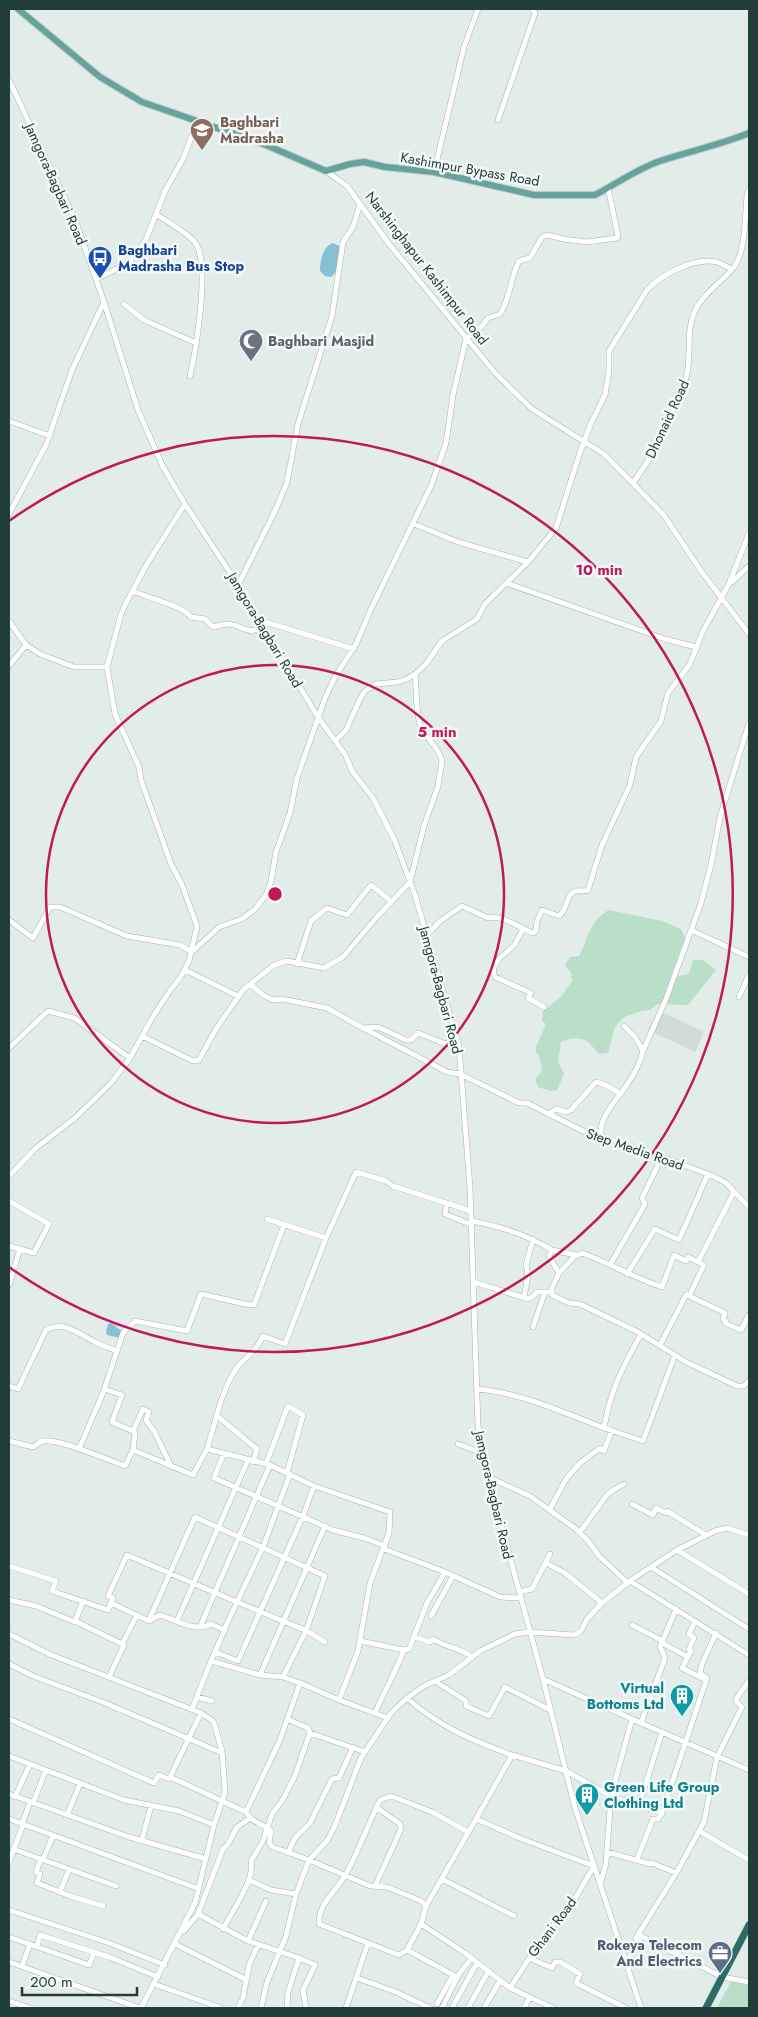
<svg xmlns="http://www.w3.org/2000/svg" width="758" height="2017" font-family="Jost,sans-serif">
<style>
.built{fill:#d0dcd8}
.green{fill:#badfc8}
.water{fill:#87bfd4}
.lines{fill:none;stroke-linecap:round;stroke-linejoin:round}
.minor-casing{stroke:#a4b5b1;stroke-width:6}
.major-casing{stroke:#c1c9c8;stroke-width:8}
.highway-casing{stroke:#c1c9c8;stroke-width:8}
.minor{stroke:#fff;stroke-width:5}
.major{stroke:#64a49b;stroke-width:6}
.highway{stroke:#2c6b66;stroke-width:7}
.ring{fill:none;stroke:#c2185b;stroke-width:2.5}
.labels{text-anchor:middle;stroke-width:5;stroke-linejoin:round;paint-order:stroke}
.education-label{font-size:14px;font-weight:bold;fill:#785e54;stroke:#f2f9f6;text-anchor:start}
.street-label{font-size:14px;fill:#213e3a;stroke:#f2f9f6}
.transit-label{font-size:14px;font-weight:bold;fill:#164399;stroke:#f2f9f6;text-anchor:start}
.worship-label{font-size:14px;font-weight:bold;fill:#5b616d;stroke:#f2f9f6;text-anchor:start}
.culture-label{font-size:14px;font-weight:bold;fill:#0d838f;stroke:#f2f9f6;text-anchor:end}
.service-label{font-size:14px;font-weight:bold;fill:#4e5e75;stroke:#f2f9f6;text-anchor:end}
.centre{fill:#c2185b;stroke:#f2f9f6;stroke-width:2.5}
.ring-label{font-size:15px;text-anchor:middle;font-weight:bold;fill:#c2185b;stroke:#f2f9f6;stroke-width:5;stroke-linejoin:round;paint-order:stroke}
</style>
<rect width="100%" height="100%" fill="#e2ede9"/>
<path class="built" d="M658 1010 704 1032 695 1052 648 1030Z"/>
<path class="green" d="M609 910 662 921 681 929 685 938 670 978 689 974 693 960H703L716 970 688 1005 658 1004 650 1010 641 1011 624 1017 615 1027 608 1053 600 1054C595 1051 593 1046 588 1042 582 1037 568 1038 561 1042L558 1062 564 1074 557 1090 550 1091 538 1087 535 1079 542 1071 540 1058 536 1052V1047L546 1024 542 1021 543 1011 561 997 572 981 571 973 565 965 570 957 579 956C589 937 589 921 609 910Z
M731 1981 749 1985V2008H717Z"/>
<path class="water" d="M333 243 339 246C341 255 339 271 331 277L325 276 320 271C320 261 323 246 333 243Z
M111 1323 122 1331 120 1338 107 1335 106 1331 108 1324Z"/>
<g class="lines">
<defs>
<path id="minor" d="M9 80 76 222 104 302 138 410 163 467 185 504 238 585 318 717 346 756 352 771 373 798 395 841 415 895 459 1046 470 1188 478 1426 485 1465 543 1679 575 1808 641 2008
M498 120 535 13 532 9
M326 171 347 186 389 244 496 374 532 409 604 454 663 514 701 571 749 634
M434 172 464 47 478 9
M156 214C167 222 189 233 196 244 210 265 196 350 190 376
M96 279 127 264 139 251 147 237 165 191 183 159 197 122
M124 304 144 320 196 343
M9 421 50 436
M633 483 650 458 662 435 685 381C693 359 685 335 694 313 702 294 721 283 734 267 746 251 745 215 747 196L749 189
M9 514 46 445 72 370 104 302
M414 524 458 542 528 562
M732 582 749 566
M506 583 665 639 696 647
M238 585 276 509 287 482 298 424 332 316 343 242 353 227 360 204
M132 591C147 597 183 606 191 617L205 619 213 627C218 626 224 624 228 624 240 624 251 638 262 625
M259 620 354 649
M9 621 26 645 40 654 74 667H107
M9 666 26 645
M335 741 346 730 360 699 365 691 376 684 398 682 407 679 415 674 426 664 442 641 477 619 485 604 528 562 556 528 580 452 591 423 605 395 609 370V351L647 290C662 274 695 257 717 262 722 264 727 267 732 269
M9 920 33 938 50 907H60L127 936 180 945 192 952 219 927 242 919 255 909 266 895 271 881 276 852 290 813 297 778 325 698 335 677 356 644 371 609 431 486 446 443 453 395 466 339 482 326 488 318 500 314C511 297 510 278 519 261L530 258 542 237 548 235 563 239 587 242 617 238 618 236 608 188
M523 929C520 934 518 939 515 944 508 953 488 962 495 977L531 993 528 998 544 1007
M691 930 749 957
M427 935 440 921 462 906 488 918C501 914 520 928 533 933L536 931 537 921 542 910 559 916C567 911 566 894 575 891 580 890 584 892 588 890L602 845 630 785 636 757 661 721 668 693 690 664 703 631 729 584 749 533
M297 964 311 921 327 908 347 915 371 885 391 901
M185 970 238 996
M251 985 263 995 273 1000 282 999 327 1008 363 1028 378 1027 406 1040H411L418 1033 443 1043 459 1046
M739 997 749 975
M363 1028 447 1072 460 1074 519 1103H527L595 1137H602L657 1155 713 1176 726 1183 749 1207
M142 1036 193 1061 199 1060 216 1029 243 990 274 965 287 961 324 968 343 957 376 918 410 882 424 826 438 786 442 761C439 747 425 738 420 724 415 708 417 691 415 674
M9 1048 48 1011 74 1018 130 1058
M643 1051 666 999 701 903 711 865 720 817 749 723
M548 1114 556 1109 566 1112 571 1110 596 1082 606 1085 621 1094
M602 1137C596 1120 617 1100 626 1086 634 1075 640 1063 643 1051L635 1037 624 1026
M9 1176 36 1148 75 1118 111 1083 130 1058 152 1018 169 992 180 978 189 961 197 926 182 885 171 864 141 780 139 767 115 714 107 667 121 614 126 603 147 564 185 504
M9 1201 49 1224 34 1253 20 1249 9 1285
M447 1203 445 1214 472 1225
M267 1219 326 1238 356 1172 386 1181 393 1186 471 1211
M472 1221C503 1227 524 1234 552 1250L549 1256 559 1273 552 1288V1295L569 1303 580 1304 638 1332 686 1362 737 1386H744L749 1380
M9 1246 20 1249
M552 1250 576 1255
M698 1262 734 1192
M610 1265 645 1204 642 1198 662 1157
M559 1273 574 1257 582 1253C609 1263 634 1278 662 1287L674 1255 686 1261 688 1257 704 1265 690 1294 686 1295 660 1345
M627 1274 655 1229 679 1240 708 1174
M474 1282 528 1299 531 1298 537 1292H551
M687 1295 725 1313 723 1319 726 1321 725 1323 741 1330 749 1315
M524 1298 528 1275 526 1265 533 1239
M533 1327 545 1292
M117 1351 123 1333 135 1321 187 1331 201 1294 245 1304 254 1305 284 1225
M9 1386 18 1389 46 1330C64 1320 79 1334 95 1342 102 1346 110 1348 117 1351L103 1393 79 1449
M104 1389 122 1395 112 1422 135 1432 133 1450
M477 1389C518 1392 565 1413 604 1428 610 1390 623 1367 641 1334
M216 1415 257 1449 253 1462
M604 1428 643 1441 675 1355
M133 1431 143 1409 149 1412 146 1420 154 1431 171 1466
M9 1441 33 1447C36 1445 39 1442 43 1441 61 1439 106 1459 125 1466L133 1450 193 1475 207 1449 270 1465 314 1486 390 1512 389 1533 370 1583 358 1651 339 1700
M458 1444 482 1453
M207 1449C215 1424 221 1391 236 1369 245 1356 256 1353 263 1336L285 1344 326 1238
M224 1453 214 1478 333 1530 364 1538 385 1546
M266 1464 288 1406 303 1415 287 1473
M488 1477 530 1496 576 1529 589 1542 599 1556 628 1583
M632 1504 653 1515 656 1508 666 1513 667 1511 706 1535
M550 1509 566 1479 580 1463 600 1448 604 1451 612 1430
M580 1532 607 1495 613 1490 624 1484
M749 1535 727 1528 715 1531 677 1550 749 1594
M384 1549 445 1572 500 1597 520 1598
M546 1563 565 1573 602 1603
M9 1566 56 1581 52 1591 108 1610 111 1603 149 1621 160 1615C175 1620 196 1633 211 1624L224 1630 237 1602 307 1631 325 1642
M651 1567 749 1629
M630 1581 749 1655
M519 1592 532 1589 550 1554
M9 1600 36 1606 75 1622 83 1601
M111 1603 113 1598 108 1596 127 1555 237 1602 263 1547 290 1474
M431 1616 453 1576
M149 1620 195 1517 325 1576 306 1631 283 1677
M75 1621 124 1645 109 1677
M177 1621 248 1460
M695 1621 689 1634 694 1638 689 1649 691 1651 682 1668 706 1680
M632 1625 663 1641
M200 1627 270 1465
M225 1629 211 1661 260 1675 283 1677 300 1683 280 1740 246 1812
M9 1634 49 1654 201 1713 213 1721 215 1726 222 1751 225 1792 214 1825 195 1903 141 2008
M414 1637 430 1642 433 1639C445 1647 460 1648 472 1657
M360 1641 404 1650
M662 1643 688 1657
M122 1644 137 1615
M215 1652 238 1661 303 1516 314 1486
M9 1664 33 1676 105 1703 222 1753
M260 1675 325 1526
M543 1679 632 1719
M435 1681 466 1701V1706L489 1716 505 1687 550 1710
M300 1683 339 1700 388 1718
M197 1697 212 1701
M407 1698C438 1726 473 1741 512 1755
M192 1709 211 1661 214 1662
M201 1713 170 1777 246 1812C251 1823 263 1823 271 1831L269 1843 273 1847 309 1860 370 1886 387 1887 421 1901 426 1906 421 1924 465 1953 510 1988 553 2008
M375 1713C384 1692 396 1671 404 1650L409 1649 427 1603 445 1572
M9 1719 154 1783 159 1775 169 1779 170 1777
M287 1719 308 1728 310 1733
M641 1723 749 1770
M9 1756 124 1800 179 1811 214 1825
M9 1794 129 1837 206 1859
M15 1797 30 1764
M33 1803 46 1770
M639 1805 662 1732
M67 1815 80 1784
M9 1819 199 1889
M476 1819 512 1755 566 1771 611 1796 662 1813 707 1678 700 1673 702 1664 716 1633
M22 1824 30 1802
M699 1831 749 1860
M142 1840 151 1806
M13 1849 116 1886
M607 1852 650 1864 652 1863 676 1873
M288 1853 295 1838 310 1823 332 1779 339 1778 353 1747
M41 1859 36 1872 40 1874 37 1883 70 1896 103 1906
M43 1859 53 1836
M637 1859 653 1819H658L662 1813
M9 1862 23 1825
M442 1879 514 1916
M249 1880 271 1890 296 1894
M600 1885 606 1863 611 1796 632 1719 641 1723 665 1658 660 1647 676 1609
M375 1886 401 1829 400 1824 376 1807
M60 1892 69 1869
M426 1906 476 1819 522 1839 594 1866 576 1897 537 1946 510 1988
M9 1910 109 1943 165 1965
M198 1914 248 1941 299 1958 288 1992 287 2008
M223 1929C231 1913 256 1878 251 1861L263 1841 272 1814 282 1801 294 1778 310 1733 365 1752
M184 1931 198 1914 223 1849 228 1844 237 1827 249 1819
M639 1935 722 1977 749 1982
M9 1937 89 1965 94 1953
M248 1941 266 1901
M368 1943 399 1955 407 1950 421 1924
M175 1944 245 1979
M37 1946 40 1935 112 1958 158 1977
M407 1950 457 1977
M299 1958 315 1965 303 1990 306 2008
M529 1958 552 1968 555 1962H560L580 1974 576 1983 626 2008
M9 1962 140 2008
M626 1962 640 1941 636 1938 678 1870 704 1822 717 1757 742 1707 736 1701C738 1693 745 1688 749 1681
M22 1966 30 1944
M357 1978 396 1992 430 2008
M154 1984 221 2008
M9 2001 30 2008
M437 2004 453 1975
M238 2008 243 1998 249 1965 258 1945
M261 2008 267 1982 286 1936 296 1894 309 1860 327 1841 334 1828 361 1758 391 1713 407 1698 424 1686 449 1675 480 1651 515 1634 529 1632 574 1635 581 1631 587 1619 602 1603 631 1580 677 1550
M346 2008 368 1943 319 1924C318 1903 337 1891 346 1874 359 1850 368 1824 380 1800L391 1796 432 1812 468 1832
M442 2008 459 1974 471 1959
M452 2008 477 1963
M468 2008 488 1972
M484 2008 500 1981
M524 2008 530 1997"/>
<path id="major" d="M18 9 100 77 142 102 266 145 326 171 350 164 364 162 385 167 434 172 534 195H595C616 184 637 169 660 161 690 151 720 145 749 133"/>
<path id="highway" d="M706 2008 749 1925"/>
</defs>
<use href="#minor" class="minor-casing"/>
<use href="#major" class="major-casing"/>
<use href="#highway" class="highway-casing"/>
<use href="#minor" class="minor"/>
<use href="#major" class="major"/>
<use href="#highway" class="highway"/>
</g>
<g class="ring">
<circle cx="275" cy="894" r="229"/>
<path d="M9 521A458 458 0 1 1 9 1267"/>
</g>
<defs>
<symbol id="university-pin" viewBox="-11 -11 22 30"><path d="M0 17L-7.5 6A9.5 9.5 0 1 1 7.5 6Z" fill="#8d6e63" stroke="#f2f9f6"/><path d="M0-5L7-2L0 1L-7-2ZM-4 1L0 2.5L4 1V4Q0 6-4 4Z" fill="#fff"/></symbol>
<symbol id="bus-pin" viewBox="-11 -11 22 30"><path d="M0 17L-7.5 6A9.5 9.5 0 1 1 7.5 6Z" fill="#1a4fb4" stroke="#f2f9f6"/><path d="M-5-6H5V4H4V6H2V4H-2V6H-4V4H-5ZM-3.5-4V0h7V-4ZM-3.5 1.2v1.5H-2V1.2ZM2 1.2v1.5H3.5V1.2Z" fill="#fff"/></symbol>
<symbol id="mosque-pin" viewBox="-11 -11 22 30"><path d="M0 17L-7.5 6A9.5 9.5 0 1 1 7.5 6Z" fill="#6b7280" stroke="#f2f9f6"/><path d="M3.5-4.9A6 6 0 1 0 3.5 4.9A5 5 0 1 1 3.5-4.9Z" fill="#fff"/></symbol>
<symbol id="building-pin" viewBox="-11 -11 22 30"><path d="M0 17L-7.5 6A9.5 9.5 0 1 1 7.5 6Z" fill="#0f9aa8" stroke="#f2f9f6"/><path d="M-4-6H4V6H1V3H-1V6H-4ZM-2.5-4.3h1.7v1.8h-1.7ZM.8-4.3h1.7v1.8H.8ZM-2.5-1h1.7V.8h-1.7ZM.8-1h1.7V.8H.8Z" fill="#fff"/></symbol>
<symbol id="office-pin" viewBox="-11 -11 22 30"><path d="M0 17L-7.5 6A9.5 9.5 0 1 1 7.5 6Z" fill="#5c6f8a" stroke="#f2f9f6"/><path d="M-6-3h4V-5.5h4V-3h4V5H-6ZM-1-4.5V-3h2v-1.5ZM-6 0V1H6V0Z" fill="#fff"/></symbol>
</defs>
<g fill-rule="evenodd">
<use href="#university-pin" x="188" y="116" width="28" height="38"/>
<use href="#bus-pin" x="86" y="244" width="28" height="38"/>
<use href="#mosque-pin" x="237" y="327" width="28" height="38"/>
<use href="#building-pin" x="668" y="1682" width="28" height="38"/>
<use href="#building-pin" x="573" y="1781" width="28" height="38"/>
<use href="#office-pin" x="706" y="1939" width="28" height="38"/>
</g>
<g class="labels">
<g class="education-label">
<text x="220" y="127">Baghbari<tspan x="220" dy="16">Madrasha</tspan></text>
</g>
<g class="street-label">
<text transform="translate(470 169) rotate(10)" y="5">Kashimpur Bypass Road</text>
<text transform="translate(56 184) rotate(66)" y="5">Jamgora-Bagbari Road</text>
<text transform="translate(427 268) rotate(52)" y="5">Narshinghapur Kashimpur Road</text>
<text transform="translate(667 419) rotate(-65)" y="5">Dhonaid Road</text>
<text transform="translate(265 630) rotate(59)" y="5">Jamgora-Bagbari Road</text>
<text transform="translate(441 990) rotate(75)" y="5">Jamgora-Bagbari Road</text>
<text transform="translate(635 1149) rotate(19)" y="5">Step Media Road</text>
<text transform="translate(494 1495) rotate(77)" y="5">Jamgora-Bagbari Road</text>
<text transform="translate(552 1927) rotate(-53)" y="5">Ghani Road</text>
</g>
<g class="transit-label">
<text x="118" y="255">Baghbari<tspan x="118" dy="16">Madrasha Bus Stop</tspan></text>
</g>
<g class="worship-label">
<text x="268" y="346">Baghbari Masjid</text>
</g>
<g class="culture-label">
<text x="664" y="1693">Virtual<tspan x="664" dy="16">Bottoms Ltd</tspan></text>
<text x="604" y="1792" text-anchor="start">Green Life Group<tspan x="604" dy="16">Clothing Ltd</tspan></text>
</g>
<g class="service-label">
<text x="702" y="1950">Rokeya Telecom<tspan x="702" dy="16">And Electrics</tspan></text>
</g>
</g>
<circle cx="275" cy="894" r="8" class="centre"/>
<g class="ring-label">
<text x="599" y="575">10 min</text>
<text x="437" y="737">5 min</text>
</g>
<rect width="758" height="2017" fill="none" stroke="#213e3a" stroke-width="20"/>
<path d="M22 1987v8h115v-8" fill="none" stroke="#213e3a" stroke-width="2.5"/>
<text x="30" y="1987" font-size="15" fill="#213e3a" stroke="#f2f9f6" stroke-width="4" paint-order="stroke">200 m</text>
</svg>
